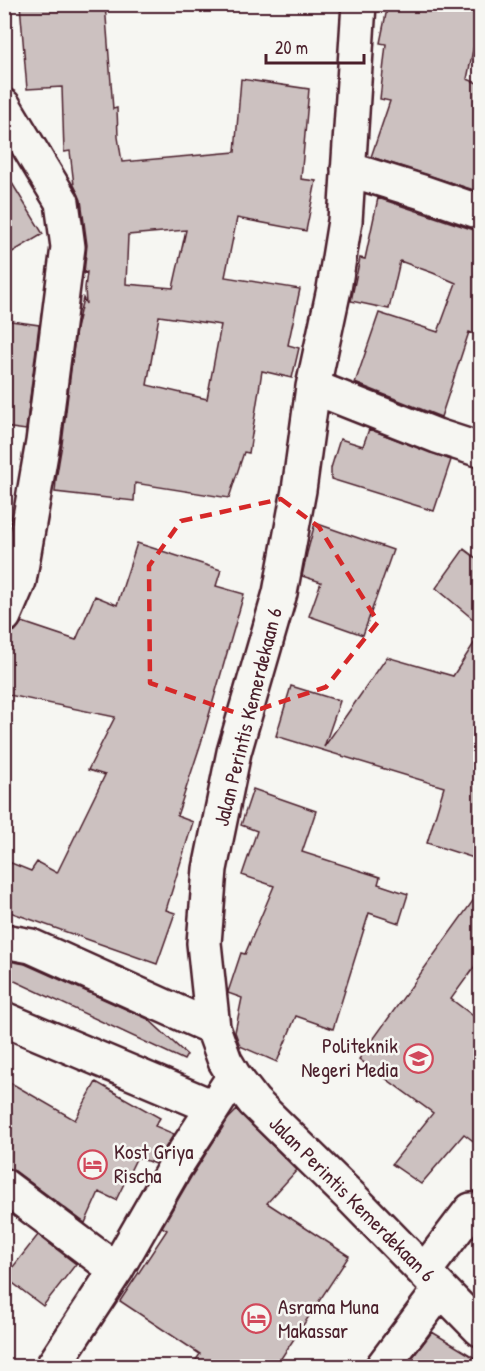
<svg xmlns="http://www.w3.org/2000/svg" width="485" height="1371" font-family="'Patrick Hand',sans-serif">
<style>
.building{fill:#ccc1c0;stroke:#4a1f2b;stroke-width:1.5;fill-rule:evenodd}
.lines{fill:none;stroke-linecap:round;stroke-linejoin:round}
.minor-casing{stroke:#4a1f2b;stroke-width:38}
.minor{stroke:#f6f6f2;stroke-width:33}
.marked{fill:none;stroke:#d62828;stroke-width:4.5;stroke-dasharray:12 8;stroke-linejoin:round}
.labels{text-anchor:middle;stroke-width:5;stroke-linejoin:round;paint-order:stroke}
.street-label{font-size:21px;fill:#4a1f2b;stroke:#f6f6f2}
.poi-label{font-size:21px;fill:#4a1f2b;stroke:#f6f6f2;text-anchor:start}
</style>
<rect width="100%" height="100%" fill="#f6f6f2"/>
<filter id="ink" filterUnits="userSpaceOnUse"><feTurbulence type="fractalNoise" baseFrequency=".0167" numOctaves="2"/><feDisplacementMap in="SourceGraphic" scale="12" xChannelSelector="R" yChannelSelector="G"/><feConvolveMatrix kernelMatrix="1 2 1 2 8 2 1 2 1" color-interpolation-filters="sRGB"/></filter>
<g filter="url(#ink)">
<path class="building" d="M20 4H105L113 109 117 108 118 137 122 162 235 152 241 79 309 89 301 179 316 181 306 231 237 218 225 277 300 289 288 345 299 348 292 378 262 371 249 453 244 452 229 498 135 483 134 501 55 492 56 480 62 444 76 329 83 298 86 304 85 288 87 272 84 273 87 245 81 200 74 185 70 151 64 152 62 87 27 89ZM186 230 173 288 126 284 128 235ZM159 316 221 325 207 399 147 385Z
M388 4H464L480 8V16L467 79 480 84V192L371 157 390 101 380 99 386 44 380 43Z
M4 170 43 234 4 257Z
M378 198 474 230H480V336L469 332 441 417 355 383 379 313 438 332 456 283 433 273 400 261 389 309 351 301 360 258 365 259Z
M4 320 39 325 26 430 4 427Z
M369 429 451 460 434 511 331 479V468L340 439 363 446Z
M315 523 393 550 363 635 309 616 321 582 302 576 307 553Z
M137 543 221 570 216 586 244 594 201 743 177 816 193 822 166 910 175 913 157 964 4 910V860L31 871 37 862 57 873 105 775 88 770 115 717 4 694V634L15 631 22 622 76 640 95 596 117 605Z
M464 549 480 561V625L436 588Z
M480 634V860L427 843 444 787 276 736 291 686 340 701 324 747 387 657 453 676Z
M253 789 316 811 302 852 380 877 378 884 408 894 399 923 369 913 333 1029 296 1016 277 1062 240 1046 235 1032 242 998 228 993V992L241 953 245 954 274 886 242 875 257 831 241 825Z
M480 891V959L451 999 480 1021V1146L464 1134 421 1184 392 1164 433 1113 359 1059Z
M4 960 25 964 148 1019 187 1055 184 1060 4 976Z
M4 1079 75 1120 96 1082 160 1118 155 1126 174 1134 155 1164 137 1157 116 1200 99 1192 85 1223 15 1171 4 1168Z
M237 1110 297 1170 267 1203 349 1256 276 1366H192L200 1354 120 1301 167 1230 162 1227 191 1177 228 1119Z
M38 1235 76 1264 43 1306 5 1277Z
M432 1332 480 1361V1366H406Z"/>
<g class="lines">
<defs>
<path id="minor" d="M359 4 345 221 334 289 313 387 299 490 280 593 234 752 210 869 204 943 213 1028 225 1061 234 1076 254 1102 352 1198 480 1329
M4 106 62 202 68 247 43 442 19 581 4 616
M348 169 422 192 480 212
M313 387 437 436 480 450
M4 941 31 946 213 1028
M4 1019 213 1107
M4 1186 116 1270
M424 1272 471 1210 480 1211
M53 1366 116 1270 175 1167 234 1076
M383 1366 441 1289"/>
</defs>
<use href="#minor" class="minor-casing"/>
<use href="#minor" class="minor"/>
</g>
</g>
<path class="marked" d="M281 499 319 527 378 622 326 687 242 715 150 683 149 566 181 521Z"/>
<defs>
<symbol id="university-ring" viewBox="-11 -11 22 22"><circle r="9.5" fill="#f6f6f2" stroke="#d1495b" stroke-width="1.5"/><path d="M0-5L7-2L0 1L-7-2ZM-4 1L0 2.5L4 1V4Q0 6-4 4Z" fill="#d1495b"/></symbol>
<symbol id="hotel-ring" viewBox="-11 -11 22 22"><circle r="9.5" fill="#f6f6f2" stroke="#d1495b" stroke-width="1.5"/><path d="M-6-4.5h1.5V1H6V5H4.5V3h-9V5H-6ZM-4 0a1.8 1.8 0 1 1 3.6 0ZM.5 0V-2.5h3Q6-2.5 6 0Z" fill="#d1495b"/></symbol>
</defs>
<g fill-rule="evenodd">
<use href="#university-ring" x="402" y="1042" width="33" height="33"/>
<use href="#hotel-ring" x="76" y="1148" width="33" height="33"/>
<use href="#hotel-ring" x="240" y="1302" width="33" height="33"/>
</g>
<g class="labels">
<g class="street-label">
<text transform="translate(248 717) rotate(-76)" y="7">Jalan Perintis Kemerdekaan 6</text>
<text transform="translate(352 1199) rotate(45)" y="7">Jalan Perintis Kemerdekaan 6</text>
</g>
<g class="poi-label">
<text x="398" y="1053" text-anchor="end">Politeknik<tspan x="398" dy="24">Negeri Media</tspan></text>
<text x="114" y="1159">Kost Griya<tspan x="114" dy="24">Rischa</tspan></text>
<text x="278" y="1314">Asrama Muna<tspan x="278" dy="24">Makassar</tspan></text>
</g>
</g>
<rect width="485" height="1371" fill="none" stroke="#f6f6f2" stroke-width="24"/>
<rect x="12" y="12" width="461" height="1347" fill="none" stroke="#4a1f2b" stroke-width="2" filter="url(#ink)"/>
<path d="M266 54v9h98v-9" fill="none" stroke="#4a1f2b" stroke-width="3"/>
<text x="275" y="54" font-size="18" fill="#4a1f2b" stroke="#f6f6f2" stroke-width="4.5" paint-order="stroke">20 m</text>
</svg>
